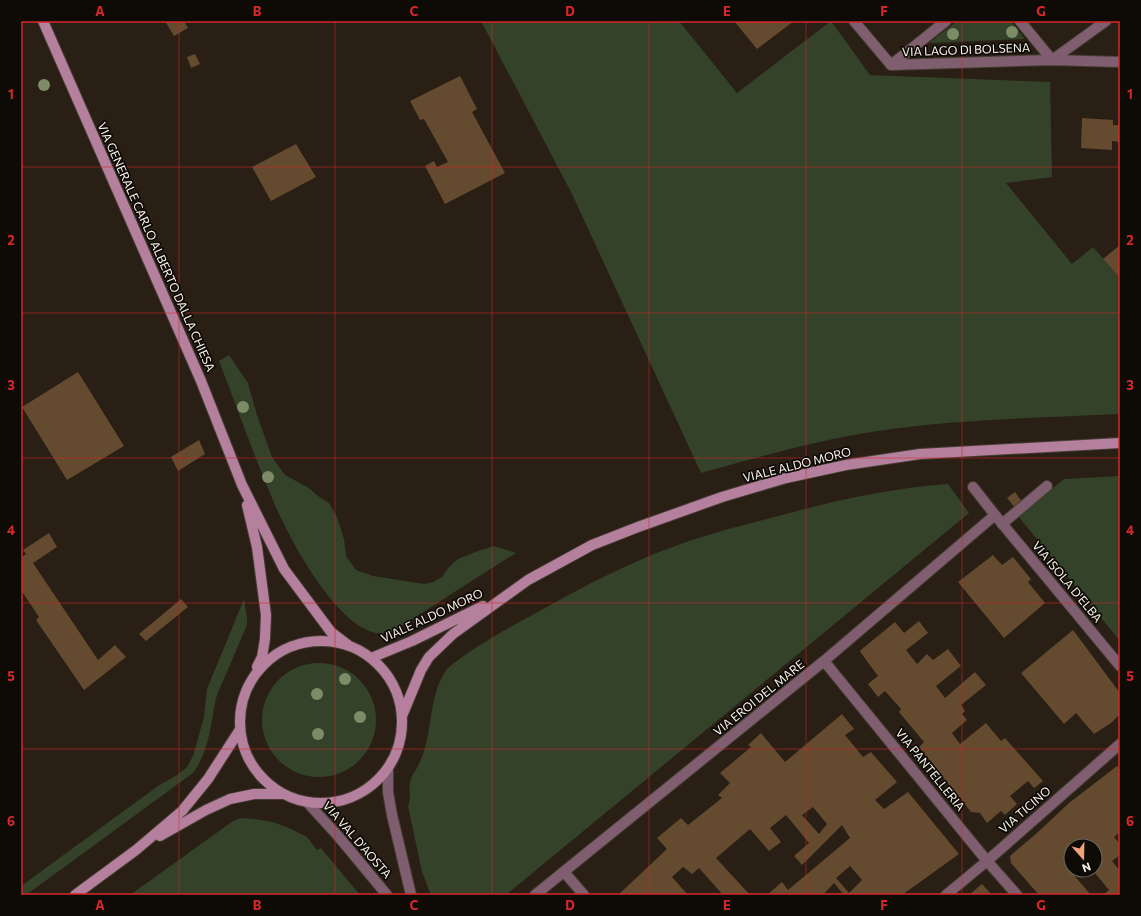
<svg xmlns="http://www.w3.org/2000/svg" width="1141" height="916" font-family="Commissioner,sans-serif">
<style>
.green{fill:#334228}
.building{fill:#644a2e;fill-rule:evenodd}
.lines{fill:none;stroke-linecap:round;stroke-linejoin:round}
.lane-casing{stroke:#463d33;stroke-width:12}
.street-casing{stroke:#463d33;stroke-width:12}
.secondary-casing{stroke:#463d33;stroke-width:12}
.lane{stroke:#7f5e70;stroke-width:10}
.street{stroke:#7f5e70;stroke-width:10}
.secondary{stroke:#b57f9e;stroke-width:10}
.tree{fill:#7d8b67}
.grid{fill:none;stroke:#d62828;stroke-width:1;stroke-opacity:0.55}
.labels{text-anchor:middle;stroke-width:3.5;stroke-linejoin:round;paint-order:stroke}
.street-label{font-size:12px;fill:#faf3ec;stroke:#0e0a06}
.neatline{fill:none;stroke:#d62828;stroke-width:1.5}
.grid-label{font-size:13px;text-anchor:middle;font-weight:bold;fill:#d62828}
</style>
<rect width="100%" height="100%" fill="#291f15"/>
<path class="green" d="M481 21H679L737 93 831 21 870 75 1050 82 1052 177 1006 183 1072 264 1093 247 1120 278V414C1039 418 958 419 878 431 818 440 758 457 701 473L572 194Z
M957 21H1011L1025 39 929 43Z
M229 355 248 383 257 415 272 457 285 475 309 488 318 496 329 503 337 517 344 539 346 556 356 570 373 576 424 584 433 582 442 577 448 568 458 559 478 551 494 546 516 553 481 575 392 632C349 647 298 553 283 522 274 505 268 487 260 469 246 433 233 397 219 361Z
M1120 476V641L1018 516 1064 479Z
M948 484 969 513 506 895H431L422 872 408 806C412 799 408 790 410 782 411 776 414 773 417 768 420 762 423 755 425 748 432 724 431 686 449 667 475 646 506 629 536 613 586 585 637 558 692 540 721 530 752 523 782 515 837 500 891 488 948 484Z
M244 599 247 618V625L217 695C214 705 213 716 211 726 208 742 203 760 193 773L26 895H21V886L158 786 177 775 187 767 193 756 204 717 207 689Z
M262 720a57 57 0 1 1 114 0a57 57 0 1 1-114 0Z
M241 818 255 819 273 822 289 828 307 837 317 850 321 848 360 895H130L233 821Z"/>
<path class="building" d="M165 21H184L188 28 174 36Z
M734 21H794L757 49Z
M195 54 200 64 191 68 187 57Z
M460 76 477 109 472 112 505 173 445 204 425 166 434 161 437 167 448 162 424 119 420 120 410 101Z
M1082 118 1113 120V125H1120V142L1112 141V150L1081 148Z
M296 144 316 177 271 201 252 167Z
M1120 245V278L1103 259Z
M78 372 124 446 67 480 22 407Z
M199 440 205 454 178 471 171 457Z
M1015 492 1023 503 1015 508 1007 498Z
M49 533 57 547 33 563 98 660 115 645 126 657 84 690 36 620 39 617 21 590V558L26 554 23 550Z
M993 555 1002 565 1013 557 1031 579 1028 582 1045 603 1004 638 958 582Z
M181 599 188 607 146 641 139 634Z
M919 621 928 633 906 650 917 664 927 654 933 660 948 649 961 666 936 686 945 698 975 672 986 685 961 705 965 711 962 714 967 720 952 733 960 744 986 723 1001 741 1005 738 1043 781 1034 788 1028 781 1010 796 1017 804 1005 815 1001 811 987 823 980 813 971 812 919 747 924 742 899 712 901 709 885 691 878 697 868 684 878 676 861 653 860 651 862 649 895 622 904 633Z
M1073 630 1120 693V714L1111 723 1094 734 1076 713 1064 724 1021 673Z
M842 714 854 729 845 735 863 757 871 752 897 782 875 800 884 809 908 792 959 854 902 895H844L834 883 823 895H767L782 882 788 890 850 838 842 825 802 865 794 856 809 843 786 815 770 828 781 842 769 851 750 829 716 858 750 895H723L699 868 692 874 683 867 672 877 688 895H618L667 849 657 838 681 818 688 825 722 798 718 795 730 783 720 773 751 747 748 745 761 733 785 762ZM813 807 827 824 819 834 802 815ZM850 866 862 880 849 893 836 878Z
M1117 766 1120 770V832L1114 837 1120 844V855L1112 861 1120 871V895H1103L1109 890 1094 872 1088 876 1082 870H1095V846H1071V870H1078L1073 874 1091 895H1039L1011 863 1010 857 1011 855 1037 833 1069 803Z
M982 884 992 895H969Z"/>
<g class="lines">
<defs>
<path id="lane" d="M1020 21 1052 60
M891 65 946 21
M973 487 995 515
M1002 524 1047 486"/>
<path id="street" d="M854 21 891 65 1052 60 1120 62
M1052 60 1106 21
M824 661 987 861 1017 895
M388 768V792L392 815 411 895
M307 802 338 836 387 895
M564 872 584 895
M535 895 824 661 995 515 1120 666
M946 895 987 861 1120 744"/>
<path id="secondary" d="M43 21 201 381 242 485 284 569 331 632 348 645
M247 505 257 547 266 615 265 639 262 657 257 667
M240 722a81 81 0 1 1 162 0a81 81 0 1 1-162 0Z
M371 658 412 641 483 606
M402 716 421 670 429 657 453 634 528 580 592 545 638 527 722 497 786 478 846 465 920 454 1120 443
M160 836 206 810 230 799 254 794H282
M75 895 136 850 182 811 208 779 239 731"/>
</defs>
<use href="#lane" class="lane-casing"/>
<use href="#street" class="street-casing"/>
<use href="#secondary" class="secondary-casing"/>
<use href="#lane" class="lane"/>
<use href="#street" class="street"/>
<use href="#secondary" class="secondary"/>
</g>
<g class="tree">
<circle cx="1012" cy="32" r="6"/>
<circle cx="953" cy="34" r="6"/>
<circle cx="44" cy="85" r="6"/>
<circle cx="243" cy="407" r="6"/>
<circle cx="268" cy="477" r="6"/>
<circle cx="345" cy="679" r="6"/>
<circle cx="317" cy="694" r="6"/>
<circle cx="360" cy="717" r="6"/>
<circle cx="318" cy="734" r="6"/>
</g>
<path class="grid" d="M179 21V895M335 21V895M492 21V895M649 21V895M806 21V895M962 21V895M21 167H1120M21 313H1120M21 458H1120M21 603H1120M21 749H1120"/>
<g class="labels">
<g class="street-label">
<text transform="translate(966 50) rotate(-2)" y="4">VIA LAGO DI BOLSENA</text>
<text transform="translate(156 247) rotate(66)" y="4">VIA GENERALE CARLO ALBERTO DALLA CHIESA</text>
<text transform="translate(797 465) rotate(-14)" y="4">VIALE ALDO MORO</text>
<text transform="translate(1067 582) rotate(50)" y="4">VIA ISOLA D'ELBA</text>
<text transform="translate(432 616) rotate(-25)" y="4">VIALE ALDO MORO</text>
<text transform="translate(759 698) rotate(-39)" y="4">VIA EROI DEL MARE</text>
<text transform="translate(930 770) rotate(51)" y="4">VIA PANTELLERIA</text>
<text transform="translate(1025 810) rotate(-41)" y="4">VIA TICINO</text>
<text transform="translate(357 840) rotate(49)" y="4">VIA VAL D'AOSTA</text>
</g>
</g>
<rect width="1141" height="916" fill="none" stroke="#0e0a06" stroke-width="44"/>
<g transform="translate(1083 858) rotate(160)"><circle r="19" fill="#0e0a06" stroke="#6c6762"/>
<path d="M0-3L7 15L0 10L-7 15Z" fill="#f0a27a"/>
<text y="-6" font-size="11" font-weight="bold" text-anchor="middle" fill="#faf3ec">N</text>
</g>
<rect x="22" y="22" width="1097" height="872" class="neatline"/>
<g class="grid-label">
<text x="100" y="16">A</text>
<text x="257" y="16">B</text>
<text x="414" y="16">C</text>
<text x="570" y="16">D</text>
<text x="727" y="16">E</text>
<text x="884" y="16">F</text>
<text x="1041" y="16">G</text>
<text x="11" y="99">1</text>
<text x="1130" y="99">1</text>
<text x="11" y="245">2</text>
<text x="1130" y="245">2</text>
<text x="11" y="390">3</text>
<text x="1130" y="390">3</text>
<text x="11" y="535">4</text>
<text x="1130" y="535">4</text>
<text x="11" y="681">5</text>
<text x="1130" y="681">5</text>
<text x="11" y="826">6</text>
<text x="1130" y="826">6</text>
<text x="100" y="910">A</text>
<text x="257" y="910">B</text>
<text x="414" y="910">C</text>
<text x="570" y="910">D</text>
<text x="727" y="910">E</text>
<text x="884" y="910">F</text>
<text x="1041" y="910">G</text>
</g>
</svg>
